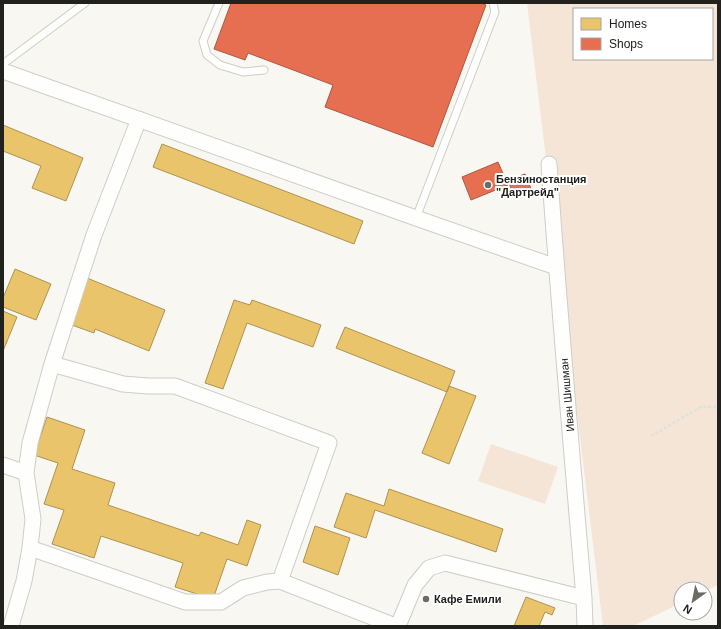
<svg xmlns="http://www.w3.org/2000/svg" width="721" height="629" font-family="Helvetica,sans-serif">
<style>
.green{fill:#f4e5d7;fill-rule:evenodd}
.homes{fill:#e9c46a;stroke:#ad9353}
.shops{fill:#e76f51;stroke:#ac5841}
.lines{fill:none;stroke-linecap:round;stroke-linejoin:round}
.service-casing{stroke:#cecdc8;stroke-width:9}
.minor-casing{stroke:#cecdc8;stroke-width:17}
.path{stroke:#e0e0dd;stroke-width:2.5;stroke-dasharray:3 2;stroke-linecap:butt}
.service{stroke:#fefefd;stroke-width:7}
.minor{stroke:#fefefd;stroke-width:15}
.poi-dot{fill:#6c6c67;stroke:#fff;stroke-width:1.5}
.labels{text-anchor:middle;stroke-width:4;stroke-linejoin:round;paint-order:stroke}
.poi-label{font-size:11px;font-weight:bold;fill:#21211d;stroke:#fff;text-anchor:start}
.street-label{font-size:11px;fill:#21211d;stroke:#fff}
</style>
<rect width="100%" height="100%" fill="#f8f7f1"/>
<path class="green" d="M527 3H718V585L705 591V589H681V603L633 626H603ZM574 9H712V59H574Z
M491 444 558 467 545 504 478 481Z"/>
<path class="homes" d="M3 125 83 158 66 201 32 188 41 166 3 151Z
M162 144 363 221 354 244 153 167Z
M15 269 51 284 36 320 3 307V298Z
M87 278 165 310 149 351 95 329 94 333 69 324Z
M234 300 250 305 252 300 321 325 313 347 247 323 223 389 205 383Z
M3 311 17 317 3 351Z
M345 327 455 371 447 392 336 348Z
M449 386 476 396 449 464 422 453Z
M47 417 85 430 72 469 115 483 108 505 199 536 201 532 238 545 247 520 261 525 247 566 227 559 213 599 175 587 183 563 101 536 94 558 52 544 64 510 44 504 58 463 34 455Z
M389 489 503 529 496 552 375 510 366 538 334 527 346 493 384 506Z
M315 526 350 538 338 575 303 562Z
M526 597 555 608 552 615 545 612 539 626H514Z"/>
<path class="shops" d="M231 3H480L486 5 433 147 325 107 333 85 248 53 245 60 214 49Z
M498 162 508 185 471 200 462 177Z
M525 174 532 191 514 197 508 180Z"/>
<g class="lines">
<defs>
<path id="service" d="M219 3 203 41 207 55 220 65 243 72 264 70
M3 64 85 3
M416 218 495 12 493 3"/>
<path id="minor" d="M3 71 416 218 556 267
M549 164C559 309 572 453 584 598L585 626
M52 364 123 384 148 386H175L329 443 280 581
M3 465 26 473
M30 548 185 602H221L243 588 267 582 280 581 395 626
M11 626 24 581 30 548 33 519 26 473 30 443 52 364 94 235 139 119
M398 626 415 585 429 568 445 563 584 598"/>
</defs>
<use href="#service" class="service-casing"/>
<use href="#minor" class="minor-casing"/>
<path class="path" d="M651 436 701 407H718"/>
<use href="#service" class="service"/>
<use href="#minor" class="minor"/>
</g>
<g class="poi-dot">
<circle cx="488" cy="185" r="4"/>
<circle cx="426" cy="599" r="4"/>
</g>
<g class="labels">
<g class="poi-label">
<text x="496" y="183">Бензиностанция<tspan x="496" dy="13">"Дартрейд"</tspan></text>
<text x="434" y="603">Кафе Емили</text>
</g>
<g class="street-label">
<text transform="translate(567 395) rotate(-95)" y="4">Иван Шишман</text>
</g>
</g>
<rect width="721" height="629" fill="none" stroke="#21211d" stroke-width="8"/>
<rect x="573" y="8" width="140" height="52" fill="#ffffff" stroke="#a6a6a5"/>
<rect x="581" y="18" width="20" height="12" fill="#e9c46a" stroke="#a6a6a5"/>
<text x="609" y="28" font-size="12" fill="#21211d">Homes</text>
<rect x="581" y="38" width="20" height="12" fill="#e76f51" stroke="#a6a6a5"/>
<text x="609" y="48" font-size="12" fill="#21211d">Shops</text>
<g transform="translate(693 601) rotate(213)"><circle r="19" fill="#ffffff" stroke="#a6a6a5"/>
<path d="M0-3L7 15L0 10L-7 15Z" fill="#6c6c67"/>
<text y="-6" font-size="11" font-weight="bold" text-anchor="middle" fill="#21211d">N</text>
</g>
</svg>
